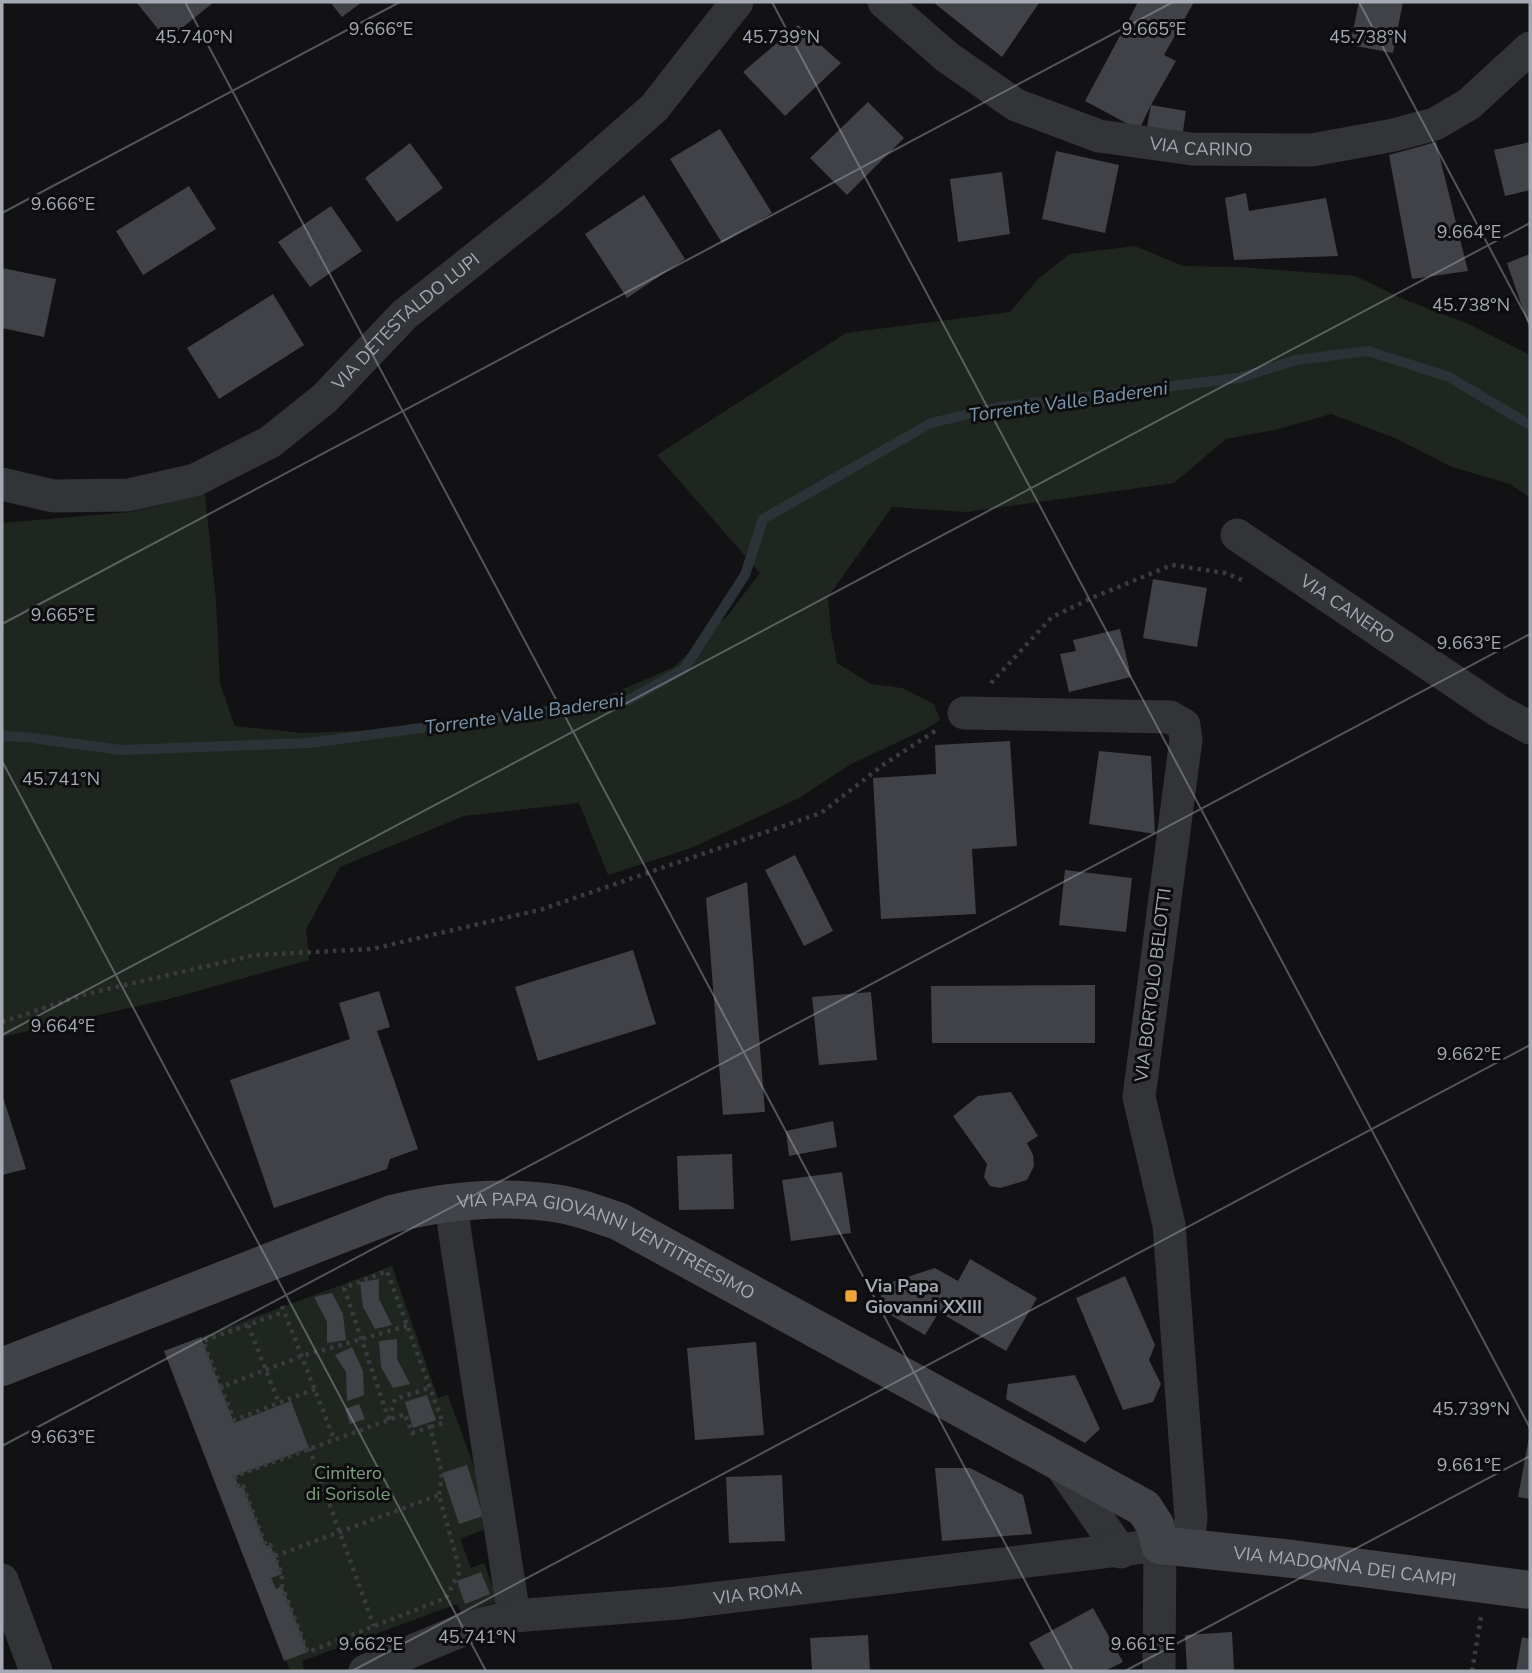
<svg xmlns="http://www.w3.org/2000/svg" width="1532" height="1673" font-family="'Nunito Sans',sans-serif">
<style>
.green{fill:#1f261f}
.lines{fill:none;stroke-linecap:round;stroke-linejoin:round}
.stream{stroke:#2b3339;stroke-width:10}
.building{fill:#414247}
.path{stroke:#393b3f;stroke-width:4.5;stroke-dasharray:3.5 5;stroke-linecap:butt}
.street{stroke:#333438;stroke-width:33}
.secondary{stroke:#414348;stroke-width:38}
.ticks{fill:none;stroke:#a4a9b4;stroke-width:2;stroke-opacity:0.45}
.poi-dot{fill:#eba633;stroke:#0d0d0f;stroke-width:2.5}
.labels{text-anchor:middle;stroke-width:6;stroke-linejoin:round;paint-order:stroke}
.street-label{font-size:18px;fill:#a4a9b4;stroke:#0d0d0f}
.poi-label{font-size:18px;font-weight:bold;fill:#a4a9b4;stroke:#0d0d0f;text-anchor:start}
.park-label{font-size:18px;fill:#7c9e7c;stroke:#0d0d0f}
.water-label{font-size:19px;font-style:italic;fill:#7c98ae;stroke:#0d0d0f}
.ticks-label{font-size:18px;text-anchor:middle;fill:#a4a9b4;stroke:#0d0d0f;stroke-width:6;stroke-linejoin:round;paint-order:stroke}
</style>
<rect width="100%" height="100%" fill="#121214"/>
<path class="green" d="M1135 246 1183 266 1242 267 1355 276 1403 299 1469 324 1530 355V498L1510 484 1452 467 1395 438 1331 414 1279 429 1226 439 1174 483 967 512 892 507 828 597 831 631 837 663 871 684 902 688 934 704 940 720 926 729 851 764 799 798 691 848 608 875 579 803 464 816 340 867 306 929 309 960 169 999 2 1037V523L131 512 205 494 216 601 220 684 235 726 302 733 402 729 504 720 584 706 674 667 728 615 760 573 657 455 846 333 1010 312 1039 278 1070 254Z
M392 1266 438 1398 448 1395 495 1525 460 1539 471 1568 484 1563 498 1601 462 1614 457 1604 302 1661 304 1670 290 1671 164 1351Z"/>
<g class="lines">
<path class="stream" d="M2 736 25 737 121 750 309 743 629 700 684 669 745 575 763 519 931 423 999 407 1239 378 1296 360 1368 351 1449 377 1530 425"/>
</g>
<path class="building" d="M136 2H214L167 40Z
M330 2H362L342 17Z
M933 2H1038L1039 3 1002 57Z
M1138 2H1194L1164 55 1176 61 1151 105 1186 111 1182 138 1146 132 1151 105 1139 130 1085 101Z
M1359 2H1403L1393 53 1350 45Z
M798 25 841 63 785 116 743 72Z
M868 102 904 138 847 195 810 158Z
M720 129 772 213 722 243 670 159Z
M1436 142 1468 271 1412 279 1389 155Z
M1530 142V190L1505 196 1494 150Z
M410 143 443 188 397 222 365 178Z
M1056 151 1119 165 1105 233 1042 219Z
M1002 172 1010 234 958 242 950 179Z
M189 186 216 229 143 275 116 231Z
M1246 193 1249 211 1326 198 1338 256 1234 260 1225 198Z
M644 195 685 259 627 298 585 234Z
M331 206 362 251 310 287 278 242Z
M1530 254V330L1507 263Z
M2 268 56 279 44 337 2 328Z
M273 294 304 345 219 399 187 348Z
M1153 579 1207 588 1197 647 1143 638Z
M1120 629 1131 677 1069 692 1060 654 1076 651 1073 640Z
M1010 741 1017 846 972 849 976 914 881 919 873 778 936 774 935 745Z
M1099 751 1151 756 1155 834 1089 824Z
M795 855 833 931 804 946 765 870Z
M1065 870 1132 878 1126 932 1059 925Z
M747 882 765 1112 723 1115 706 898Z
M633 950 656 1024 538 1061 515 987Z
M1095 985V1043H932L931 986Z
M379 991 390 1027 377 1031 418 1149 390 1159 387 1169 274 1208 230 1080 350 1039 339 1003Z
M871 992 877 1060 819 1065 812 997Z
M1011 1092 1038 1136 1027 1143 1033 1155 1034 1166 1027 1180 1000 1188 990 1186 984 1177 987 1164 953 1116 978 1096Z
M2 1094 26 1169 2 1175Z
M833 1121 837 1147 789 1156 786 1131Z
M732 1154 734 1209 679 1210 677 1156Z
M842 1172 851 1233 791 1241 782 1180Z
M970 1259 1037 1298 1006 1351 939 1312 925 1335 875 1306 889 1283 935 1268 958 1281Z
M1125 1276 1155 1345 1149 1360 1161 1384 1153 1402 1123 1410 1076 1298Z
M379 1279V1299L392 1325 375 1329 363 1307 360 1282Z
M332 1293 343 1314 346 1340 327 1343V1322L314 1297Z
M201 1337 234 1423 291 1401 309 1448 235 1476 239 1488 243 1486 266 1546 270 1545 275 1556 282 1574 271 1578 276 1589 282 1586 308 1652 284 1661 164 1351Z
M397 1339V1359L410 1384 393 1388 381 1367 379 1341Z
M756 1342 764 1435 695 1440 687 1348Z
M352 1347 363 1371 364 1395 347 1401 346 1372 335 1355Z
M1075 1375 1100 1429 1085 1443 1006 1399 1008 1384Z
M427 1395 436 1420 413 1428 405 1402Z
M359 1404 365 1419 350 1424 345 1409Z
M1529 1437H1530V1499L1518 1497Z
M467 1465 483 1516 459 1524 442 1473Z
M935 1468H970L1023 1495 1032 1534 942 1541Z
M782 1475 785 1541 729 1543 726 1477Z
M481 1572 490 1594 465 1604 457 1581Z
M1093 1608 1123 1662 1105 1671H1045L1029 1643Z
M1232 1632 1234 1671H1187L1185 1635Z
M868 1635 870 1671H812L810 1638Z
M1522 1637 1530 1639V1671H1516Z"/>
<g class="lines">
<path class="path" d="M991 683 1052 617 1094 597 1172 565 1225 573 1242 580
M2 1022 86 994 255 955 372 949 543 909 821 813 883 765 938 729
M282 1306 334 1439
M248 1325 279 1403
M221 1387 203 1341 284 1312
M315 1389 234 1420 221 1387 302 1356 407 1326
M389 1419 395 1399 429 1388
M389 1420 344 1288 387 1271 443 1423 430 1427
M309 1448 374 1626
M275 1556 439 1495 460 1571 446 1598 308 1652 282 1586V1574L270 1545 266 1546 243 1486 239 1488 235 1476 405 1414 412 1433 430 1427 442 1473 439 1495
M1472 1671 1481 1617"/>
<g class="street">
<path id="s1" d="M884 2 947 57 1016 105 1099 136 1192 149 1312 150 1394 135 1435 124 1469 104 1530 48"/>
<path id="s2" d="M2 484 53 496 128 495 195 480 270 442 325 398 404 315 551 198 654 108 737 2"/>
<path id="s3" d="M1237 535 1497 710 1530 728"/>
<path d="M964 713 1170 717 1184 725 1186 739 1139 1097 1169 1225 1191 1518 1187 1548"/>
<path d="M453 1203 454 1227 514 1616"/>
<path d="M1057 1460 1121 1552"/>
<path d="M2 1580 36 1671"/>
<path id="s4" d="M365 1671 467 1628 514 1616 677 1603 1160 1545 1159 1671"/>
</g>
<path class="secondary" id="s5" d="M2 1367 392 1214C447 1200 505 1195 560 1204 579 1207 599 1215 618 1221L1144 1508 1155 1525 1160 1545 1293 1559 1530 1590"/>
</g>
<path class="ticks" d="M185 2 1073 1671M772 2 1530 1428M1359 2 1530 324M2 213 400 2M2 624 1173 2M2 761 486 1671M2 1035 1530 223M2 1446 1530 634M352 1671 1530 1045M1125 1671 1530 1456"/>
<rect class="poi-dot" x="844" y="1289" width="14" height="14" rx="3.5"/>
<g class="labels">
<g class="street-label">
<text dy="6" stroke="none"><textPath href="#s1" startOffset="359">VIA CARINO</textPath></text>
<text dy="6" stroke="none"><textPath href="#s2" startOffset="462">VIA DETESTALDO LUPI</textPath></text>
<text dy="6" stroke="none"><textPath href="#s3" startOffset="133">VIA CANERO</textPath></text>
<text transform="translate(1153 985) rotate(-83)" y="6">VIA BORTOLO BELOTTI</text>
<text dy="6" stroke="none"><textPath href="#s5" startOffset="644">VIA PAPA GIOVANNI VENTITREESIMO</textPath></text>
<text dy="6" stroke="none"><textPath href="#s5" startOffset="1475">VIA MADONNA DEI CAMPI</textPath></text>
<text dy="6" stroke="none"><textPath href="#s4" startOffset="404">VIA ROMA</textPath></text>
</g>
<g class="poi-label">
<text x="865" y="1292">Via Papa<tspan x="865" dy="21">Giovanni XXIII</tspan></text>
</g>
<g class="park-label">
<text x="348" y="1479">Cimitero<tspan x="348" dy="21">di Sorisole</tspan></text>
</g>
<g class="water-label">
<text transform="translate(1068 401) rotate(-8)" y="7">Torrente Valle Badereni</text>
<text transform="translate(524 713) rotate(-8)" y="7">Torrente Valle Badereni</text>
</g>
</g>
<g class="ticks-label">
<text x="381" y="35">9.666°E</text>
<text x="1154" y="35">9.665°E</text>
<text x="194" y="43">45.740°N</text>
<text x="781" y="43">45.739°N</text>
<text x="1368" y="43">45.738°N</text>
<text x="63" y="210">9.666°E</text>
<text x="1469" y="238">9.664°E</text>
<text x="1471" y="311">45.738°N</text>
<text x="63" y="621">9.665°E</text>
<text x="1469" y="649">9.663°E</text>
<text x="61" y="785">45.741°N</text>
<text x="63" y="1032">9.664°E</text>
<text x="1469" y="1060">9.662°E</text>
<text x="1471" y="1415">45.739°N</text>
<text x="63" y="1443">9.663°E</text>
<text x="1469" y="1471">9.661°E</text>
<text x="477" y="1643">45.741°N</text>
<text x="371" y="1650">9.662°E</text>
<text x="1143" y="1650">9.661°E</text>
</g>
<rect width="1532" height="1673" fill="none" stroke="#a4a9b4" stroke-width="7"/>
</svg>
